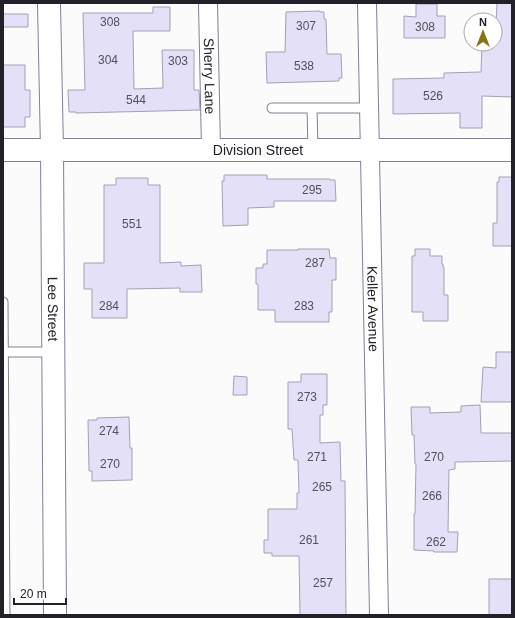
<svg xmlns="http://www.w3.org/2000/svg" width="515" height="618" font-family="Helvetica,sans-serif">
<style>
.building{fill:#e4e0f7;stroke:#a39fb5}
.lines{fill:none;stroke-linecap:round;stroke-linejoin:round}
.lane-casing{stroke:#847f95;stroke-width:11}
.street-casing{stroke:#847f95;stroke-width:20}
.secondary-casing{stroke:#847f95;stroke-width:24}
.lane{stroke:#fff;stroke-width:9}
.street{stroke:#fff;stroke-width:18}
.secondary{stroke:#fff;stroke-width:22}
.labels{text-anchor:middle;stroke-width:3.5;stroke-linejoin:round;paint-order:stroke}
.number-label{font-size:12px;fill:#52505c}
.street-label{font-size:14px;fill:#222028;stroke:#fff}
</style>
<rect width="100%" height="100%" fill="#fbfbfb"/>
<path class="building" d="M497 3H512V97L482 96V128H460V113L393 114V79L444 78V73L481 72 482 44H495Z
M416 4H437V16H445V38H404V16L416 17Z
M153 7H170V31H133L134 89 163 88 162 50H194V90H199L200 110 76 113V112H69L68 90H85L83 13H153Z
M320 11V12H324V19H326L327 54H341L342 78H339V81L267 83 266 52H285L286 12Z
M3 14H28V27H3Z
M3 65H25V90H30V117H25V127H3Z
M224 175H267V179H330V180H335L336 201H274V207L248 208V225L223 226 222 181H224Z
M499 177H512V246H493V223H497V182H499Z
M116 178H148V185H160V263L181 262V266L201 265 202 292H180V288L127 289V318H92V289H84V263H104V185H116Z
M298 249H329L330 258H336V280H332V312H329V322H275V310H258V284H256V268H263V264H267V250H298Z
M415 249H430V256H442V264H443V267H444V295H448V321H423V312H412V256H415Z
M496 352H512V402H481L483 367 496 368Z
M301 374H327V405H323V415H320V443L340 442 341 481H345L346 615H300L299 556H272V553H264V540H268V509H297V493H299L298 460H294L292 429H288V382H301Z
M234 376 247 377V395H233Z
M480 405 481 433H512V461L455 462V469L449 470 448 532H458L457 552H434V551L414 550V514H415L416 464H415L414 435H412L411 407H430V413L461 412V406Z
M129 417 130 448H132V480L92 481V471H89L88 420H97V418Z
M489 579H512V615H489Z"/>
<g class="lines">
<defs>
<path id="lane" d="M272 108H312L313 149
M312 108H368
M3 302 5 615
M3 352H53"/>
<g id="street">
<path id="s1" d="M208 3 211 150"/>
<path id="s2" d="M367 3 379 615"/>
</g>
<g id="secondary">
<path id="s3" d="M49 3 52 150 55 615"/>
<path id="s4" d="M3 150H512"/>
</g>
</defs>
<use href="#lane" class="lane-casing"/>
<use href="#street" class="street-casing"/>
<use href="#secondary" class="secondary-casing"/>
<use href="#lane" class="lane"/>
<use href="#street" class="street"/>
<use href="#secondary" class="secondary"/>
</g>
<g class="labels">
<g class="number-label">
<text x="110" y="26">308</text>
<text x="306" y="30">307</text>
<text x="425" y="31">308</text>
<text x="108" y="64">304</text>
<text x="178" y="65">303</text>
<text x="304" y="70">538</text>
<text x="433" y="100">526</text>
<text x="136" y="104">544</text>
<text x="312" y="194">295</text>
<text x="132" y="228">551</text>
<text x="315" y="267">287</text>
<text x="109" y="310">284</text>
<text x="304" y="310">283</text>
<text x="307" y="401">273</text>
<text x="109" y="435">274</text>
<text x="317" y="461">271</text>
<text x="434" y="461">270</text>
<text x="110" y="468">270</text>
<text x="322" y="491">265</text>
<text x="432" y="500">266</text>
<text x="309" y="544">261</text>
<text x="436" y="546">262</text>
<text x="323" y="587">257</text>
</g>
<g class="street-label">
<text dy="5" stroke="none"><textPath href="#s1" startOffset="73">Sherry Lane</textPath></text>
<text dy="5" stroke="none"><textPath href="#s4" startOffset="255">Division Street</textPath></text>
<text dy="5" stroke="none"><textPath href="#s3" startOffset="306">Lee Street</textPath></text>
<text dy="5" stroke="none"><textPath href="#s2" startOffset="306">Keller Avenue</textPath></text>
</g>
</g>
<rect width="515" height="618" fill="none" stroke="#222028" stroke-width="8"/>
<g transform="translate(483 32)"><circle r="19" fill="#ffffff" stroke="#a7a6a9"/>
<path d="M0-3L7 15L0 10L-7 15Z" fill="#857315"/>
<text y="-6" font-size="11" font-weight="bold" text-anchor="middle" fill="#222028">N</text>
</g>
<path d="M14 598v6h52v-6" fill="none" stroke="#222028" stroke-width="2"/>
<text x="20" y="598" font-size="12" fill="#222028" stroke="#ffffff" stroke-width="3" paint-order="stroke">20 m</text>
</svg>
